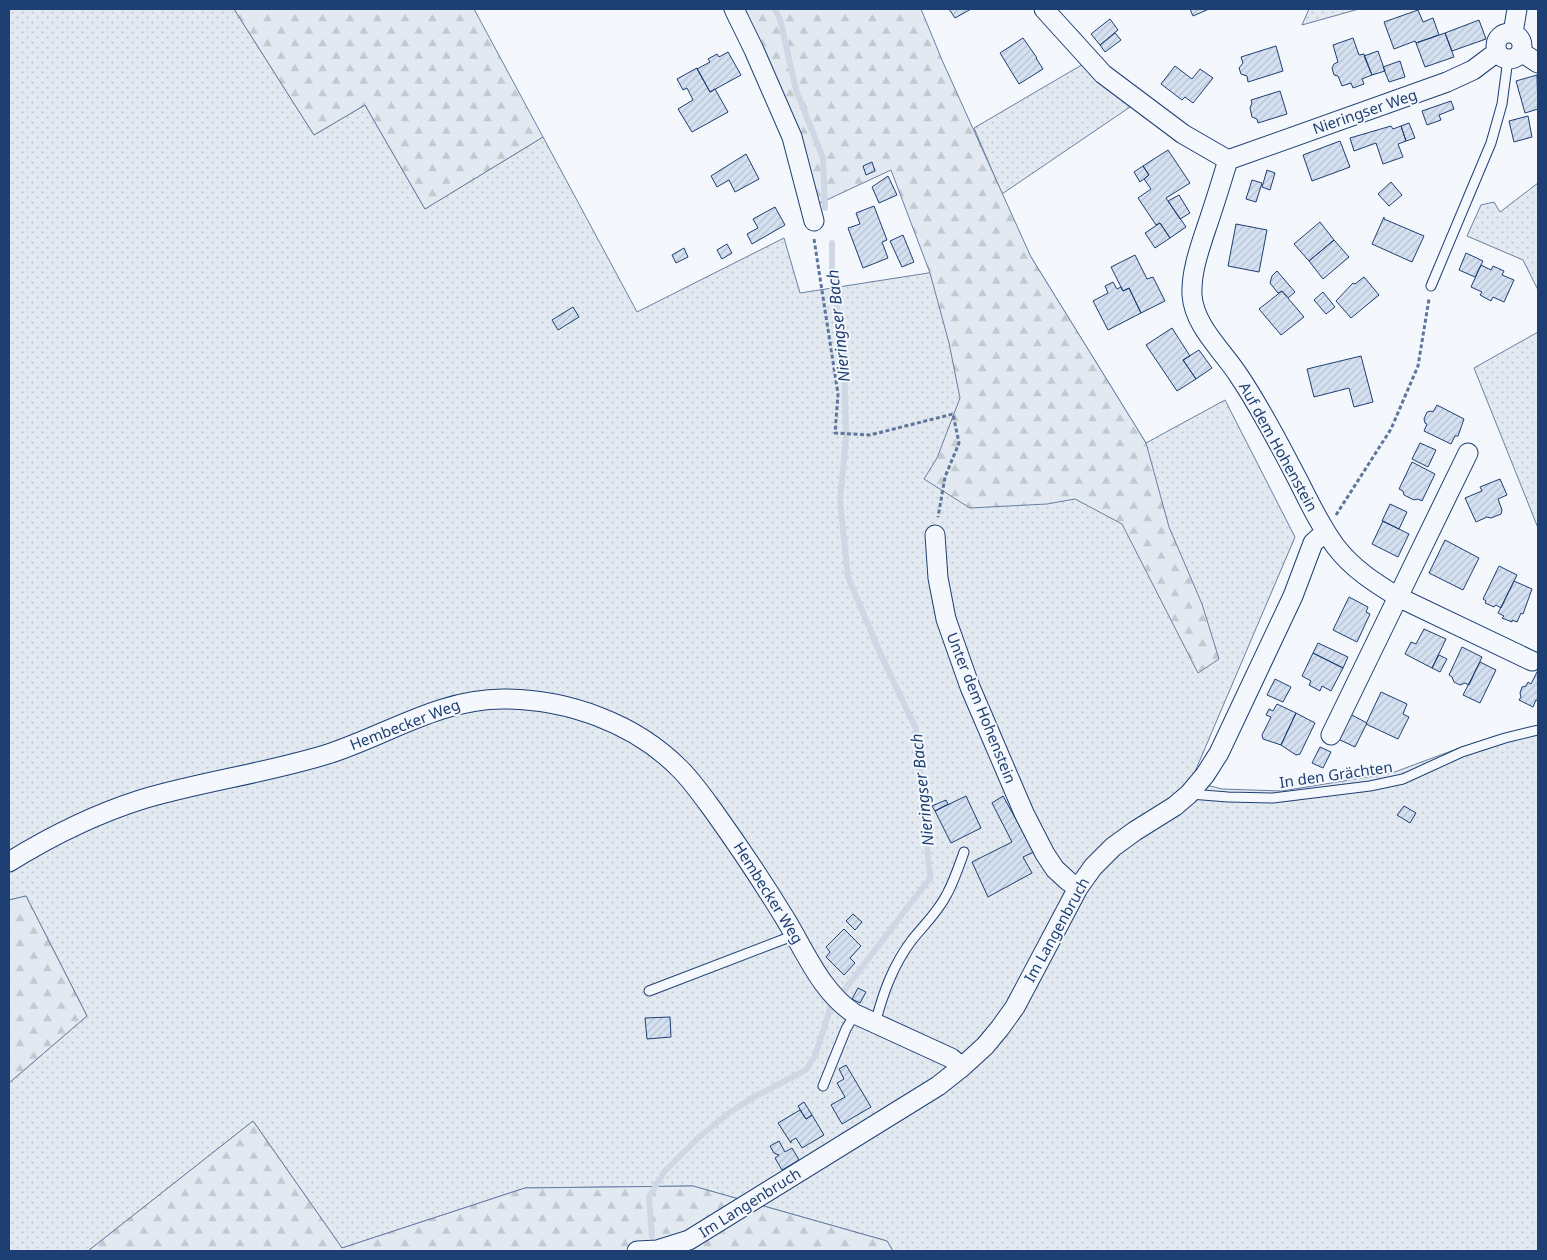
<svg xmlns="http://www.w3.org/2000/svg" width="1547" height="1260" font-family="'Noto Sans',sans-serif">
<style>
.grass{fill:url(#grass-dots);stroke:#687fa3}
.forest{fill:url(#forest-firs);stroke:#687fa3}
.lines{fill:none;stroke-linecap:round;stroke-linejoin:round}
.stream{stroke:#cfd7e4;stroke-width:6}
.building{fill:url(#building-hatch);stroke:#1d3f73}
.lane-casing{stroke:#1d3f73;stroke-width:11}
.street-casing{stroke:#1d3f73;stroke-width:21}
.path{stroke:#5e769c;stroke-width:3;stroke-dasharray:4 2.5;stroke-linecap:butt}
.lane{stroke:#f4f7fb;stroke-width:9}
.street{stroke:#f4f7fb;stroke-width:19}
.labels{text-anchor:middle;stroke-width:4;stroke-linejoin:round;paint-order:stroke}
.street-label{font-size:15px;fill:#1d3f73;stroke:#f4f7fb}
.water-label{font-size:16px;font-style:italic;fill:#1d3f73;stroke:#f4f7fb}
</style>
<defs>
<pattern id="grass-dots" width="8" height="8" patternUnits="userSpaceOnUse" patternTransform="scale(1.25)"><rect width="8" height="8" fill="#e3e9f0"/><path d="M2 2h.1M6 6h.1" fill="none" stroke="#c2c9d1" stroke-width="1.8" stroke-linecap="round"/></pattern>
<pattern id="forest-firs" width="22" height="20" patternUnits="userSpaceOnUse" patternTransform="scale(1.25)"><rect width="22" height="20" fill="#e3e9f0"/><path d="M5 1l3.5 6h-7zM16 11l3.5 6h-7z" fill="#c2c9d1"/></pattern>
<pattern id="building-hatch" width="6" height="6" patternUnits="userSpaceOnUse" patternTransform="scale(1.25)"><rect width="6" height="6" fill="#d5e0f0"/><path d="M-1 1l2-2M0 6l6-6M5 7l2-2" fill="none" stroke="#b6c1d1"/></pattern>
</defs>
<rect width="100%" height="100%" fill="#f4f7fb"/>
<path class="grass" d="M9 9H234L314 135 365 105 425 209 543 137 637 312 784 238 800 293 1031 257 1146 443 1225 400 1295 537 1191 781 1222 789 1282 791 1392 773 1462 747 1538 726V1251H893L887 1241 693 1186 525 1188 342 1248 253 1121 88 1251H9V1083L87 1016 26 896 9 900Z
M1309 9H1359L1302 25Z
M1085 63 1133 105 1002 194 974 128Z
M1538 183V290L1523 260 1467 236 1481 205 1494 202 1500 212Z
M1538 332V528L1474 368Z"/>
<path class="forest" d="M234 9H474L543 137 425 209 365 105 314 135Z
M741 9H921L942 60 1031 257 1146 443 1169 527 1202 604 1219 659 1198 673 1122 524 1075 499 1047 504 970 508 924 479 937 458 960 398 949 343 930 273 891 170 818 204Z
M26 896 87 1016 9 1083V900Z
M253 1121 342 1248 525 1188 693 1186 887 1241 893 1251H88Z"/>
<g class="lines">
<path class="stream" d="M775 9 780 19 796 90 823 158 825 208
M652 1236 649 1197 664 1172 699 1137 729 1113 752 1098 806 1070 815 1056 830 1009 930 878 916 729 880 653 848 577 840 500 846 439 844 350 832 279V243"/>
</g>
<path class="building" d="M949 9H971L955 18Z
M1190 9H1209L1193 16Z
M1418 10 1423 22 1433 18 1439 35 1416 43 1415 41 1394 49 1384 22Z
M1110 19 1118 30 1100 45 1091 34Z
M1479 20 1486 39 1452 51 1445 33Z
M1115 33 1121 40 1105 52 1100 45Z
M1445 33 1454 57 1425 67 1416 43Z
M1023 38 1037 58H1036L1043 69 1019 84 1000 53Z
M1353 38 1359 55 1364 54 1372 75 1362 79 1364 84 1353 88 1351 83 1342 86 1338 76 1334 75 1332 68 1334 64 1338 62 1333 45Z
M1276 46 1283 71 1248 82 1247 76 1241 74 1239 68 1243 63 1241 57Z
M1378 51 1385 71 1372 75 1364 56Z
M728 52 741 75 710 92 697 69 710 62 708 59 717 54 719 57Z
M1400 61 1405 77 1389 82 1383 67Z
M1175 66 1192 79 1200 69 1213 78 1193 103 1185 97 1182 100 1161 84Z
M697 68 710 92 715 89 728 112 692 132 678 109 693 100 687 88 683 90 677 79Z
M1537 75 1538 109 1525 113 1516 81Z
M1280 91 1287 114 1258 123 1257 119 1252 117 1250 108 1252 103 1251 100Z
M1451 101 1454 109 1439 115 1441 120 1427 125 1422 111Z
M1528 116 1532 137 1514 142 1509 121Z
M1409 123 1415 138 1406 141 1401 126Z
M1391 126 1393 129 1401 126 1406 141 1398 144 1403 157 1383 164 1376 143 1354 151 1350 138Z
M1340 141 1350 167 1312 181 1303 155Z
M1168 150 1190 183 1166 198 1186 227 1170 238 1160 223 1156 225 1138 198 1151 189 1144 179 1149 175 1143 166Z
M746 154 759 179 735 192 729 180 717 187 711 176Z
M872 162 875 171 866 175 863 166Z
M1143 166 1149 175 1140 182 1134 172Z
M1267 170 1275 173 1270 190 1262 187Z
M888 176 897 195 879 203 872 187Z
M1252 180 1262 183 1256 202 1246 199Z
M1391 182 1402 195 1389 206 1378 194Z
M1179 195 1190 213 1180 219 1168 201Z
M874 206 887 240 882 242 888 258 863 268 848 228 860 224 856 213Z
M775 207 785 225 752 244 747 234 758 228 753 219Z
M1384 217V219L1424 236 1412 262 1372 244Z
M1320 222 1334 240 1309 261 1294 244Z
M1160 223 1170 238 1155 248 1145 233Z
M1236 224 1267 230 1259 272 1228 266Z
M903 235 914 262 902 267 890 241Z
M1334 240 1349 257 1323 279 1309 261Z
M727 244 732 253 722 259 717 250Z
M684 248 688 257 676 263 672 255Z
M1466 253 1483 261 1475 277 1459 270Z
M1135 255 1147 279 1153 277 1165 301 1141 313 1129 288 1123 291 1111 267Z
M1481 265 1491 270 1493 266 1504 271 1502 275 1514 280 1504 302 1493 297 1491 301 1480 295 1482 292 1471 287Z
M1277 271 1295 292 1288 298 1282 291 1278 293 1270 283 1272 276Z
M1364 277 1379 295 1351 318 1336 301 1353 283 1355 284Z
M1113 282 1117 289 1121 287 1123 291 1129 288 1141 313 1108 330 1093 301 1108 293 1105 286Z
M1282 291 1304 317 1281 335 1259 309Z
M1323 292 1335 307 1326 314 1314 300Z
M573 307 579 317 558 330 552 320Z
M1172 328 1190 356 1183 360 1196 379 1177 391 1146 345Z
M1199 350 1212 368 1196 379 1183 360Z
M1361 356 1373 402 1354 407 1349 388 1314 397 1307 369Z
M1437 405 1464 419 1458 436H1455L1451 444 1424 431 1427 424 1425 423 1424 419 1427 412 1431 411 1433 412Z
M1420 443 1436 450 1428 467 1412 459Z
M1412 462 1435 474 1422 501 1418 499 1414 500 1404 495 1403 491 1399 489Z
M1500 479 1507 495 1498 499 1502 510 1501 514 1491 518 1487 517 1476 522 1465 498 1482 491 1480 487Z
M1390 504 1407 512 1399 529 1382 521Z
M1383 521 1409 534 1398 557 1372 544Z
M1445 540 1479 558 1463 590 1429 573Z
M1499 566 1517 575 1501 608 1496 605 1494 607 1485 603 1486 601 1483 599Z
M1514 581 1532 589 1523 614 1521 613 1517 622 1512 620V622L1502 618 1504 616 1498 613Z
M1349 597 1368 607 1366 612 1370 614 1357 642 1333 630Z
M1424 629 1446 639 1432 668 1405 654 1411 642 1416 644Z
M1318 643 1348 657 1343 668 1313 653Z
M1462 647 1482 657 1469 685 1465 683 1460 685 1454 682 1452 677 1449 675Z
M1313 653 1343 668 1331 691 1322 686 1320 691 1309 685 1311 681 1302 676Z
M1439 655 1447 659 1440 672 1432 668Z
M1480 662 1496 670 1480 703 1463 695Z
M1538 670V701L1536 700 1533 707 1519 700 1521 697 1520 693 1522 687 1526 686 1528 682 1531 684Z
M1275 679 1291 687 1283 702 1267 695Z
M1381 692 1407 704 1403 714 1409 717 1398 739 1366 724Z
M1277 704 1296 713 1281 745 1263 739 1262 735 1271 717 1266 715 1269 709 1273 711Z
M1296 713 1315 723 1300 754 1296 755 1281 745Z
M1350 714 1367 723 1355 747 1338 739Z
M1320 747 1331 752 1323 768 1312 763Z
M966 796 981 828 951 843 935 811Z
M1003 796 1034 852 1023 857 1032 873 988 897 972 862 1012 842 992 803Z
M946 800 948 804 935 811 932 806Z
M1404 806 1416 813 1410 823 1397 815Z
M853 914 862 922 855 930 846 921Z
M844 929 861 946 850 958 855 963 844 975 826 957 830 952 826 947Z
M858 988 866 992 860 1003 852 999Z
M670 1017 671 1037 647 1039 645 1018Z
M846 1065 871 1107 842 1124 831 1105 845 1097 837 1083 844 1079 839 1069Z
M804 1102 812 1115 806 1119 798 1106Z
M800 1110 806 1119 812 1115 824 1135 802 1148 796 1138 791 1141V1143L778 1123Z
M779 1141 785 1152 792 1148 799 1160 782 1170 775 1158 779 1155 774 1153 770 1146Z"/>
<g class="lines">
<defs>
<path id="lane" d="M1431 286 1491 143 1502 104 1508 59
M1190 794 1228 797 1273 798 1370 786 1403 779 1462 752 1505 738 1538 730
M649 991 795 935
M875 1024C883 993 893 965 912 940 924 925 938 912 947 894 954 881 959 866 964 852
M823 1086 846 1029 855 1014"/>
<path id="street" d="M734 9 754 50 792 137 814 221
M1044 9 1103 74 1183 134 1228 160C1221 183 1214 206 1206 229 1199 250 1191 273 1192 295 1194 326 1223 351 1239 376 1262 410 1280 446 1299 482 1310 504 1321 527 1336 547 1353 569 1375 583 1398 597L1331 735
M1496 46a13 13 0 1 1 26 0a13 13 0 1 1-26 0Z
M1513 33 1517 9
M1521 52 1538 63
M1228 160 1447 82 1473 70 1497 52
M1468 453 1398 597 1532 661
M935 535 938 578 946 619 970 687 1024 813 1045 854 1055 869 1068 881 1078 888
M9 862C51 836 95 814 143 799 204 781 267 773 328 754 387 735 439 699 503 699 567 699 635 723 680 769 693 782 704 798 715 813 740 848 764 884 786 920 806 953 822 993 855 1014L951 1058 962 1067
M637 1251 657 1250 689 1240 938 1086 962 1067 985 1046 1000 1028 1015 1007 1078 888 1093 867 1113 847 1135 831 1175 806 1189 794 1205 775 1219 753 1293 596 1313 543 1325 532"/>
</defs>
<use href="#lane" class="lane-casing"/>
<use href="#street" class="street-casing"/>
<path class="path" d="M814 239 838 394 835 433 870 435 953 414 959 443 945 477 938 517
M1336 515 1391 429 1418 366 1429 299"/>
<use href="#lane" class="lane"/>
<use href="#street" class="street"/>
</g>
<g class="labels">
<g class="street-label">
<text transform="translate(1365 112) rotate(-19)" y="5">Nieringser Weg</text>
<text transform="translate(1278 447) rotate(61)" y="5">Auf dem Hohenstein</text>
<text transform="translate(981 708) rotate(68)" y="5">Unter dem Hohenstein</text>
<text transform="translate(405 725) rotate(-21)" y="5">Hembecker Weg</text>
<text transform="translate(1336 775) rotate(-8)" y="5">In den Grächten</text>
<text transform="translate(768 893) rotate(58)" y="5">Hembecker Weg</text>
<text transform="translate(1057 930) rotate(-61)" y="5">Im Langenbruch</text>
<text transform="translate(750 1203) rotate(-32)" y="5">Im Langenbruch</text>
</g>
<g class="water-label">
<text transform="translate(838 326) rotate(-96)" y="6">Nieringser Bach</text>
<text transform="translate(922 790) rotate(-96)" y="6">Nieringser Bach</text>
</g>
</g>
<rect width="1547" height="1260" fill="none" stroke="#1d3f73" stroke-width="20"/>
</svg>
